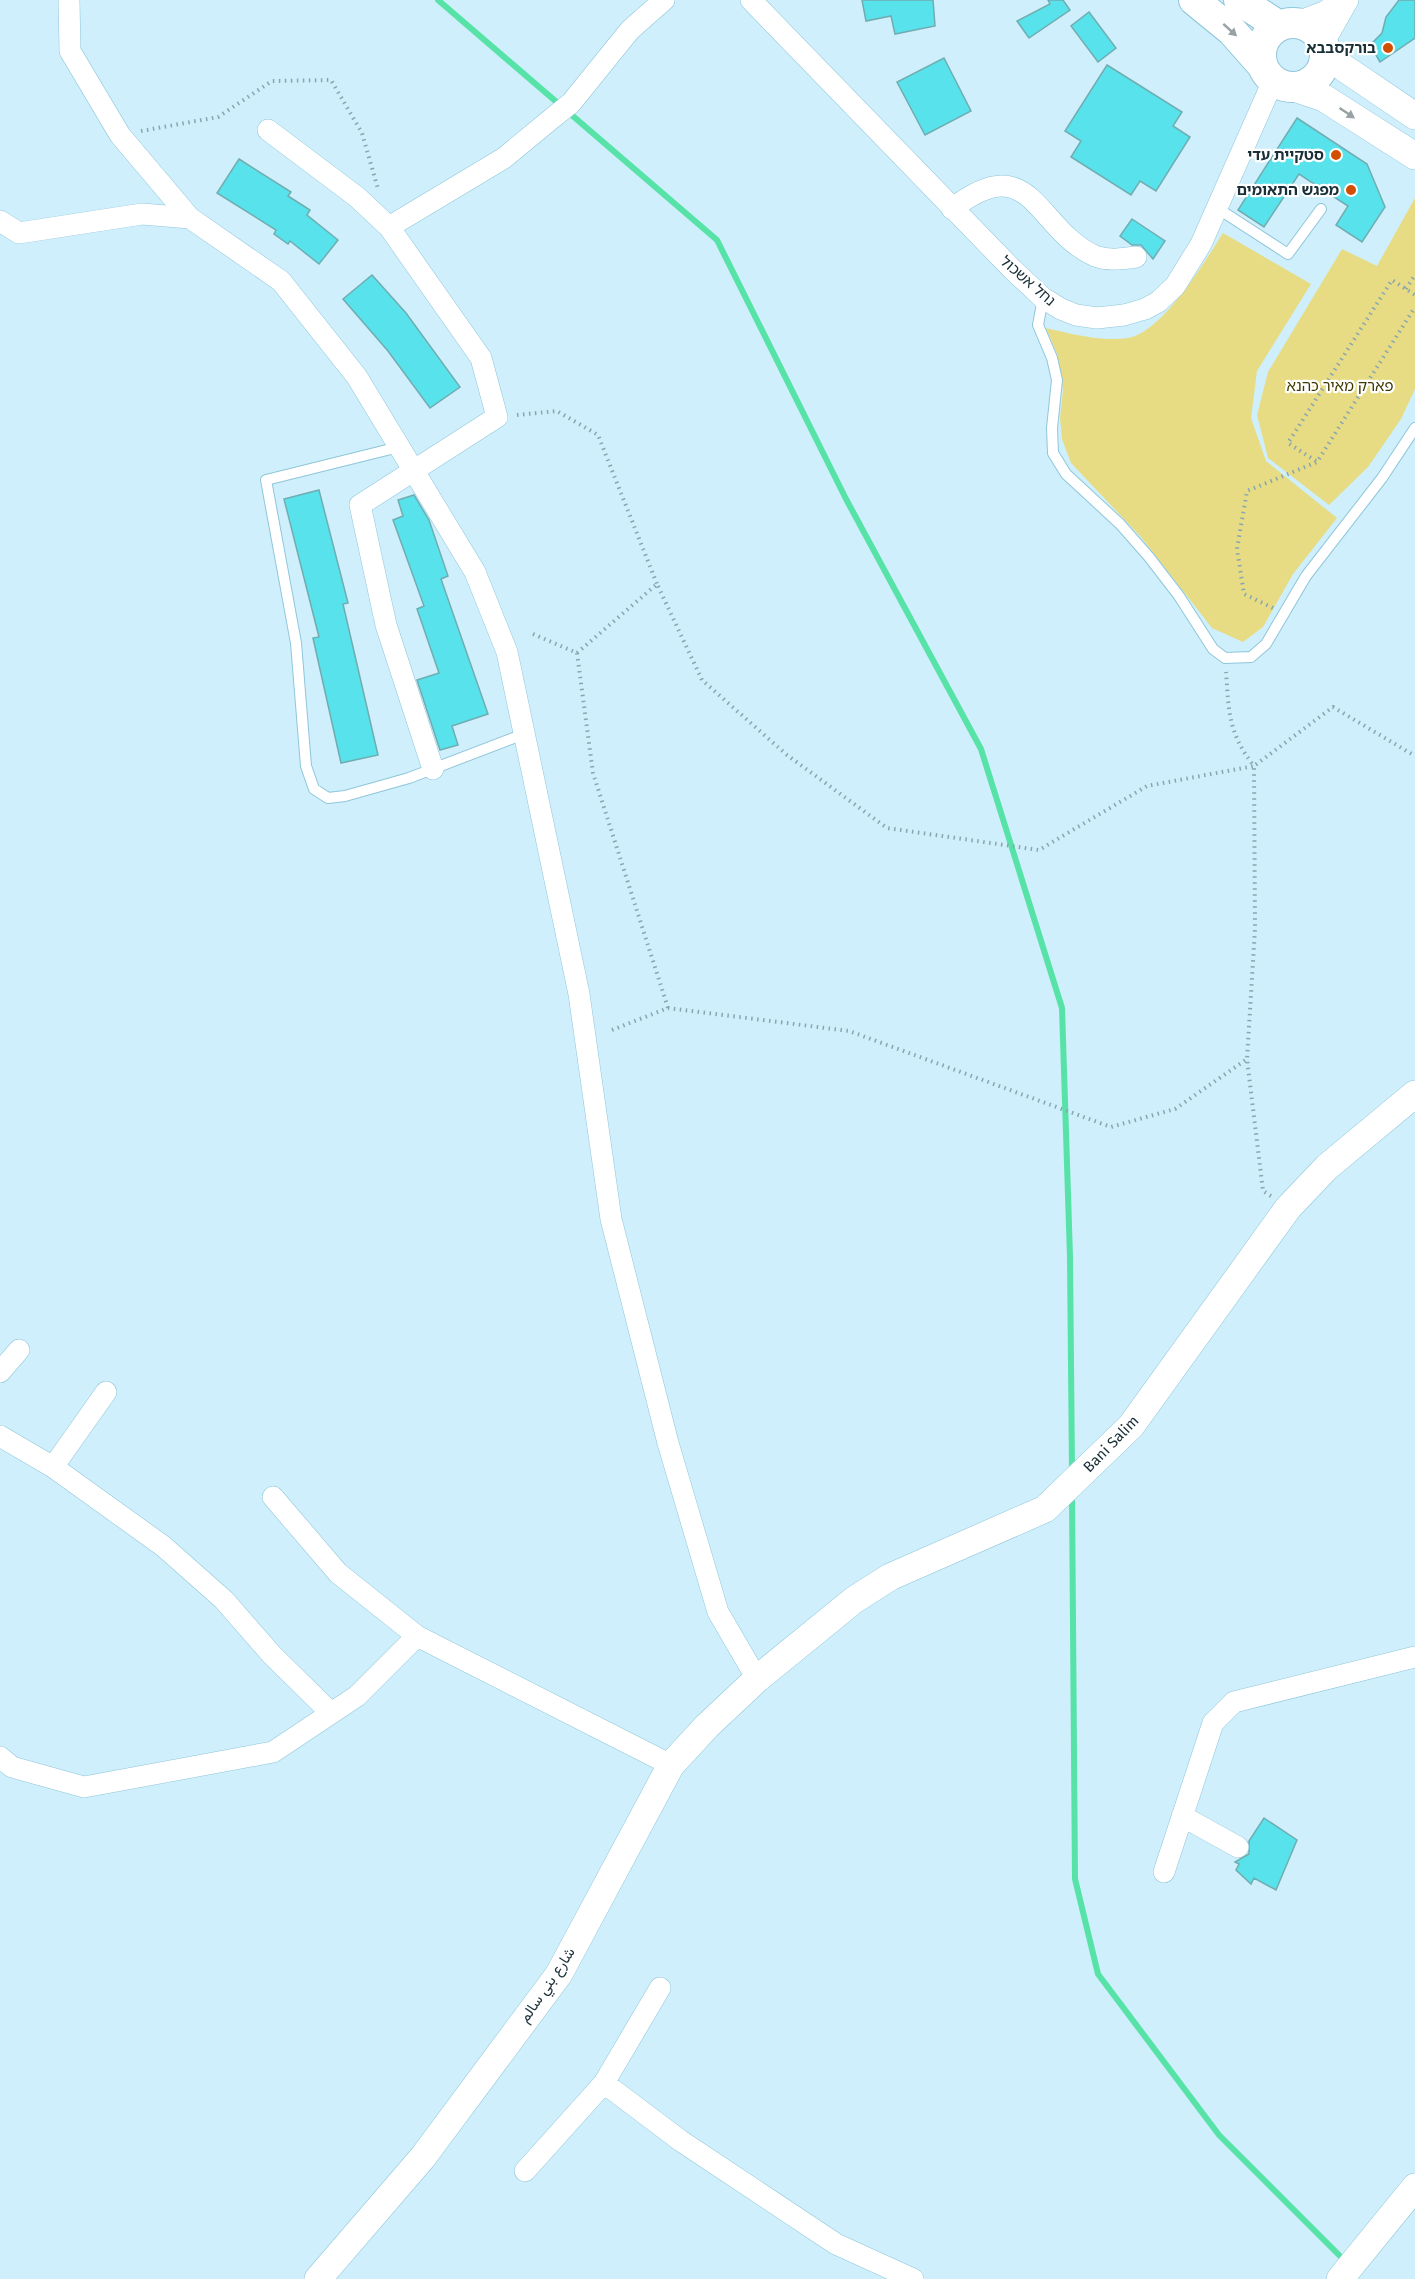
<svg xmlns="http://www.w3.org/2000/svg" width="1415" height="2279" font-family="'Fira Sans',Vazirmatn,'Noto Sans Hebrew',sans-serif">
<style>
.green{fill:#e7dc84}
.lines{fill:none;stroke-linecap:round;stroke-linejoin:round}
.stream{stroke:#57e2a7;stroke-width:6}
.building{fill:#57e2ec;stroke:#70adb1;stroke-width:1.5}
.service-casing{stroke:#8fc6da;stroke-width:12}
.minor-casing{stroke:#8fc6da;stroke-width:22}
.tertiary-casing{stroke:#8fc6da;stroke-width:28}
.secondary-casing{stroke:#8fc6da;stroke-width:32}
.path{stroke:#89a6b0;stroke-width:4;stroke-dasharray:1.5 4.5;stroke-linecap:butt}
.service{stroke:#fff;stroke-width:10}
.minor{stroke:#fff;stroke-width:21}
.tertiary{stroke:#fff;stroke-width:27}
.secondary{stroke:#fff;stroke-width:30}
.oneway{fill:#98a2a5}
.poi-dot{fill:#d24e00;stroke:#fff;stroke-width:2}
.labels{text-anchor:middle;stroke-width:4.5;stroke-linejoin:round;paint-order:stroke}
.poi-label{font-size:15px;font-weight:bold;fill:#1a3038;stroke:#fff;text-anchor:end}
.street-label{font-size:15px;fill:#1a3038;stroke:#fff}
.park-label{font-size:15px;fill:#3f3800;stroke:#fff}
</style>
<rect width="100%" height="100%" fill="#ceeffb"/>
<path class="green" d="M1415 198V389L1401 419 1368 467 1329 505 1268 458 1257 415 1268 372 1342 249 1377 266Z
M1223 233 1311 284 1257 371 1251 418 1266 461 1337 518 1293 574 1263 627 1243 642 1212 628 1140 536 1071 463 1062 439 1060 418 1063 390 1057 354 1046 328C1072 334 1101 342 1128 338 1162 333 1205 261 1223 233Z"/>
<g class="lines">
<path class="stream" d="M438 0 717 240 846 499 981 749 1062 1008 1070 1257 1072 1471
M1072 1494 1075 1879 1098 1974 1219 2135 1345 2261"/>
</g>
<path class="building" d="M862 0H933L935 26 895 34 891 16 866 21Z
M1048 0H1063L1070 10 1029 38 1017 21 1050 4Z
M1399 0H1415V38L1380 62 1370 45 1382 33 1386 17Z
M1089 12 1116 48 1098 62 1071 26Z
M944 58 971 111 925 135 897 82Z
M1107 65 1182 112 1173 126 1190 137 1156 191 1140 181 1131 195 1071 157 1081 141 1065 131Z
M1297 118 1367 164 1385 207 1362 242 1336 225 1348 206 1299 174 1264 227 1238 210Z
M239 159 291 192 288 196 310 210 307 215 338 240 319 264 290 241 288 244 274 234 276 230 217 193Z
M1132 219 1165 241 1153 259 1141 245H1132L1120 236Z
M372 275 406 313 460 387 430 408 388 351 343 299Z
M319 490 348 603 343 604 378 755 341 763 313 638 319 637 284 499Z
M414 495 429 520 448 576 441 579 488 714 452 726 458 745 440 750 417 680 439 673 417 609 424 606 393 520 403 516 398 500Z
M1264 1818 1297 1840 1276 1890 1254 1878 1251 1884 1236 1870 1239 1864 1235 1862 1249 1854V1841Z"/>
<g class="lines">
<defs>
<path id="service" d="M1217 208 1288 254 1321 209
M1043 298 1038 325 1052 358 1057 380 1052 428 1053 453 1066 474 1120 524 1149 557 1179 596 1213 649 1225 658 1251 657 1266 644 1306 576 1382 478 1415 428
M399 447 266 480 296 643 306 766 314 789 328 798 345 796 409 778 524 734"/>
<path id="minor" d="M69 0 70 51 120 135 190 218 281 281 357 377 475 572 507 652 579 994 611 1219 668 1443 718 1612 757 1679
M751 0 1012 269 1043 298 1061 309 1076 315 1097 318 1124 315 1145 309 1158 302 1175 286 1201 244 1273 81
M1295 23 1326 11 1341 0
M1323 44 1348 0
M268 130 357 197 389 227
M952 209C1032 146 1035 229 1095 256 1108 261 1122 259 1136 257
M0 221 19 233 142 214 190 218
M433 769 386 625 360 505 497 417 481 358 389 227 504 158 550 120 571 103 630 30 664 0
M0 1372 19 1350
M0 1436 53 1467 163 1546 224 1600 272 1655 331 1713
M53 1467 106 1392
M273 1497 338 1573 417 1636 671 1765
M0 1757 12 1767 84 1787 273 1752 357 1696 417 1636
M1182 1816 1238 1847
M1164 1872 1213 1723 1234 1702 1415 1657
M660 1988 604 2083 681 2141 836 2244 913 2279
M525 2171 604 2083"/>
<path id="tertiary" d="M1325 52 1344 68 1415 116
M1294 88 1324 98 1415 156
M318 2279 423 2157 559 1974 671 1765 707 1726 757 1679 854 1600 890 1577 1045 1509 1131 1426 1288 1208 1327 1167 1415 1094
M1340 2279 1415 2187"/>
<path id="secondary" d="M1194 0 1232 31 1262 65
M1239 0 1279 26
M1261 55a32 32 0 1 1 64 0a32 32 0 1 1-64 0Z"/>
</defs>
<use href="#service" class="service-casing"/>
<use href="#minor" class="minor-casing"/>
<use href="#tertiary" class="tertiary-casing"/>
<use href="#secondary" class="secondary-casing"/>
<path class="path" d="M141 131 218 117 272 81 331 80 362 133 378 189
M1406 289 1415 275
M517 415 557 411 598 435 657 584
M1316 461 1288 443 1392 280 1415 295
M1273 608 1244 594 1237 549 1247 491 1317 462 1415 307
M533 634 577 653 593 773 668 1008
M577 653 657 584 702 680 787 755 887 828 1039 850 1147 786 1254 766C1228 733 1229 712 1226 672
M612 1030 668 1008 849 1031 1111 1127 1175 1109 1247 1059
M1271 1196 1263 1191 1247 1059 1255 929 1254 766 1333 707 1415 756"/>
<use href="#service" class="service"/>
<use href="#minor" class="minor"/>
<use href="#tertiary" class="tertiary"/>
<use href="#secondary" class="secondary"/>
</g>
<defs><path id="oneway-solid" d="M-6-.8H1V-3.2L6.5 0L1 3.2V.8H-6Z" transform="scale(1.5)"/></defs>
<g class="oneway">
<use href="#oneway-solid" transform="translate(1230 30) rotate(42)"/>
<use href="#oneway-solid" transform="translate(1347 113) rotate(34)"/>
</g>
<g class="poi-dot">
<circle cx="1388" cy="48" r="6"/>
<circle cx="1336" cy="155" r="6"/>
<circle cx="1351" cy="190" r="6"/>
</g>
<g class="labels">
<g class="poi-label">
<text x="1376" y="53">בורקסבבא</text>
<text x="1324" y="160">סטקיית עדי</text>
<text x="1339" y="195">מפגש התאומים</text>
</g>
<g class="street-label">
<text transform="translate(1028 281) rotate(41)" y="5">נחל אשכול</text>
<text transform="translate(1111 1444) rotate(-46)" y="5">Bani Salim</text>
<text transform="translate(547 1985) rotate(-56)" y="5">شارع بني سالم</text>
</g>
<g class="park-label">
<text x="1340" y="391">פארק מאיר כהנא</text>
</g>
</g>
</svg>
